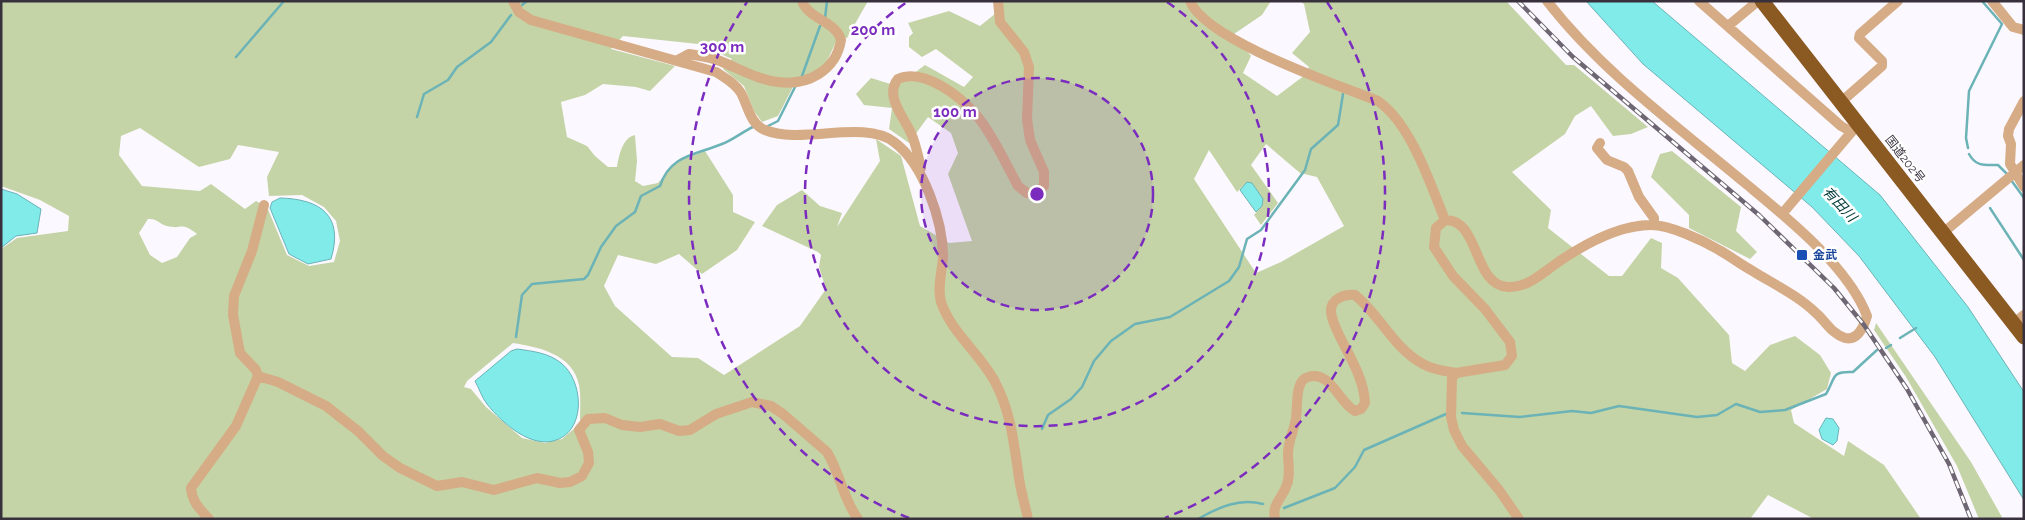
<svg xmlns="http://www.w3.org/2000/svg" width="2025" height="520" font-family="Raleway,'Noto Sans JP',sans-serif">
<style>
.green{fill:#c4d4a6;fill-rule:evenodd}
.water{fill:#81ebea;stroke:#6bb3b6}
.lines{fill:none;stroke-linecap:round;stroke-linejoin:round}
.stream{stroke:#6bb3b6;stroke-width:2.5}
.minor{stroke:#d5ac85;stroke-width:10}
.highway{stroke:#8b5a23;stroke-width:15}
.rail-casing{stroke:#6e6773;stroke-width:4.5}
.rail{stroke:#fff;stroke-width:2.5;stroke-dasharray:8;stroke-linecap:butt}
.ring{fill:none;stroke:#7b2cbf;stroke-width:2.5;stroke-dasharray:9 6}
.transit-dot{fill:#1a4fb4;stroke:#fff;stroke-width:2}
.labels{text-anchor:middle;stroke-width:5;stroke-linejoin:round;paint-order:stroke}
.street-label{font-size:12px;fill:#38303d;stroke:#fff}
.transit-label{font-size:12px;font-weight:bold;fill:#164399;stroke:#fff;text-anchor:start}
.water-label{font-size:14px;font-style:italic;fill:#033939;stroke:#fff}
.centre{fill:#7b2cbf;stroke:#fff;stroke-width:2.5}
.ring-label{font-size:15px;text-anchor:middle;font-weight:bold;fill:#7b2cbf;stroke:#fff;stroke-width:5;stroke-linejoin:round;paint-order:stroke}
</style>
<rect width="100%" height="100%" fill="#fcf8ff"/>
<path class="green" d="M1 1H868L847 38 837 40 824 67 797 79 778 116 762 122 754 111 744 86 723 69 732 59 698 44 623 36 611 49 675 66 650 91 636 87 603 84 585 95 561 102 567 137 587 146 595 156 608 167H617C619 156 622 138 635 135L637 161 635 181 643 186 658 183 676 162 705 151 733 195V212L755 222 737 250 702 274 679 254 656 264 618 255 604 286 615 306 672 357 698 358 724 375 800 326 826 289 819 267 821 255 818 252 762 226 777 205 802 190 820 206 842 213 837 227 880 161 876 139 901 156 920 226 949 243 972 241 948 174 958 153 951 133 928 117 909 143 889 129 892 108 864 105 856 94 871 78 897 86 925 65 964 87 973 77 936 49 922 57 909 47V37L913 33 908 23 949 11 980 26 1001 9V1H1271L1262 15 1234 34 1251 56 1243 73 1277 96 1305 75 1309 67 1292 53 1310 32 1304 4 1300 1H1506L1566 65H1574L1648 127 1631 134 1613 136 1591 106 1575 116 1565 134 1512 172 1551 210 1548 228 1609 276H1622L1651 238 1662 243 1661 268 1678 278 1729 335 1732 363 1745 371 1770 345 1795 336 1820 355 1831 373 1827 389 1791 410 1794 423 1844 456 1848 441 1884 465 1921 519H1814L1768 495 1750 519H1V249L17 238 68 231 69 216 40 200 1 186ZM140 128 199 167 230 159 238 145 279 152 267 177 269 196 302 195 324 207 336 221 340 241 334 262 309 266 287 255 267 207 256 201 245 209 211 184 200 191 142 186 119 155 121 136ZM1266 144 1300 173 1317 177 1344 226 1281 262 1256 273 1194 179 1209 150 1237 192 1247 182 1252 183 1263 199 1262 206 1254 215 1261 225 1278 203 1251 165ZM148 219C157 218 159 224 167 226 183 230 180 221 197 234L190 238 177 257 162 263 150 255 139 233ZM513 343C538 347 573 354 579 385 581 396 580 409 580 421L597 414 577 426 562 439 545 443 522 438 486 407 471 389 464 387 467 381Z
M1672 151 1741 207 1736 231 1757 252 1750 259 1689 228V215L1651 177 1660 154Z
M1876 323 1971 462 2003 519H1979L1957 466 1906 377 1874 330Z"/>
<path class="water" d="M1586 1H1652L1880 195 1968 307 2024 392V500L1935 357 1859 256 1812 207 1643 64Z
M1247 182 1252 183 1263 199 1262 206 1256 212 1240 190Z
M1 189 17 194 41 209 37 233 16 236 1 248Z
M280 198C321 199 344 216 331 259L308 264 289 254 270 208 272 202Z
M517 349C532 351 549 353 561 363 582 379 587 426 559 439 533 451 502 423 487 404 482 398 479 388 475 381L511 351Z
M1826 418 1833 419 1839 428 1837 441 1833 445 1822 439 1819 430Z"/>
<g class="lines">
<path class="stream" d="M522 5 527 1
M825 18 827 1
M236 57 284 1
M802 76 820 26
M417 117 424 94 448 80 457 67 491 42 511 15
M768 126 778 121 796 85
M1968 148 1966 138 1969 91 2002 24 1982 1
M1969 154C1976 167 1985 165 1998 165L2008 175
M2011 180 2024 198
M1990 208 2024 260
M516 337 522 295 532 284 584 279 588 275 601 247 616 226 635 212 641 196 660 186C670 155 695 155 722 144 733 140 742 132 753 127
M1900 338 1916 328
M1886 348 1891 345
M1462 413 1520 417 1572 411 1591 413 1619 406 1697 417 1717 415 1736 404 1760 412 1785 410 1826 394C1836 378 1830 371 1853 372L1877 350
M1042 429 1048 415 1071 399 1082 387 1094 361 1111 341 1135 324 1170 317 1229 281 1239 267 1247 239 1261 230 1305 170 1311 149 1338 125 1343 94
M1284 508 1335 488 1355 467 1364 450 1446 414
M1198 519C1219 507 1239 498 1263 504"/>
<path class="minor" d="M513 1 519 12 531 20 716 72C725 78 735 83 741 93 748 106 750 124 765 130 801 145 864 119 894 142 924 164 943 222 943 257 942 272 937 288 941 302 951 332 979 353 994 380 1011 411 1014 444 1019 478 1021 492 1025 505 1028 519
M1190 1C1205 40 1338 85 1378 101 1411 124 1430 183 1445 220
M1699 1 1841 126 1850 131
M1992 1 2013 27 2024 30
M1728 26 1758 1
M678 60 689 54C699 56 710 57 720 61 738 68 758 80 778 82 807 86 836 71 841 40 836 21 808 19 802 1
M2024 101 2009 129 2008 136 2011 144 2010 164 2024 187
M1841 102 1882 66V61L1859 38 1860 34 1898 1
M1600 143 1597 148 1607 160 1624 167 1628 171 1639 197 1654 218V225
M919 171 921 168C918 156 916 144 911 133 904 117 884 96 898 79 924 67 961 97 977 116 992 133 1007 166 1018 186L1027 193 1034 194 1044 186V172L1030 140 1027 119 1029 67 1024 52 1000 22 998 1
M1782 214 1854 129
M1944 232 2024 165
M2014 323 2024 315
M258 376 256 370 240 353 233 315 234 296 252 251 264 205
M209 519C200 509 192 502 191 488L236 426 258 376 278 382 326 406 358 431 383 456 400 468 437 486 462 482 494 490 537 478 560 483 570 482 582 476 589 463 588 452 579 430 588 419 605 418 622 425 640 427 660 424 679 431 690 430 716 414 752 402 771 406 783 414 827 452C840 473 843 499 858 519
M1275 519C1272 504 1281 500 1286 487 1291 476 1288 464 1288 453 1288 443 1293 432 1295 423 1299 411 1293 381 1308 377 1331 370 1339 403 1355 411L1361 409 1365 403C1364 381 1352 360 1342 341 1338 332 1332 323 1331 312 1330 299 1344 294 1355 295 1380 315 1394 349 1423 364 1433 370 1445 371 1456 373
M1519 519 1499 490 1462 446 1454 430 1451 417 1452 378 1456 373 1505 365 1512 356 1510 342 1485 309 1453 276 1434 247 1436 228 1445 220C1480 219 1473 286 1508 287 1526 288 1540 275 1554 265 1581 246 1618 225 1651 225 1670 225 1702 240 1719 250 1730 256 1740 264 1751 270 1773 284 1798 295 1817 314 1826 322 1832 334 1845 338 1858 341 1864 326 1867 316 1848 266 1786 217 1745 183 1677 126 1602 72 1547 1"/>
<path class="highway" d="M1762 1 2024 337"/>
<defs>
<path id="rail" d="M1518 1 1573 57 1759 215 1834 288 1864 325 1907 389 1949 464 1971 519"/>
</defs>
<use href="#rail" class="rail-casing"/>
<use href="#rail" class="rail"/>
</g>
<circle cx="1037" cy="194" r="116" fill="#7b2cbf" fill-opacity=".12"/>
<g class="ring">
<circle cx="1037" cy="194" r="116"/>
<path d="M1167 2A232 232 0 1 1 907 2"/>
<path d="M909 518A348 348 0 0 1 747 2M1327 2A348 348 0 0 1 1165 518"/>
</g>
<rect class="transit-dot" x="1796" y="249" width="12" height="12" rx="2.5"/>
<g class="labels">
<g class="street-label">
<text transform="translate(1905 159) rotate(52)" y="4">国道202号</text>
</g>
<g class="transit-label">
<text x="1813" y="259">金武</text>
</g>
<g class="water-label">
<text transform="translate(1840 204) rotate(47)" y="5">有田川</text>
</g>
</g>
<circle cx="1037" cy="194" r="8" class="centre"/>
<g class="ring-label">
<text x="873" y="35">200 m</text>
<text x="722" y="52">300 m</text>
<text x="955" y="117">100 m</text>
</g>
<rect width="2025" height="520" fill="none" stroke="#38303d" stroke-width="5"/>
</svg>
